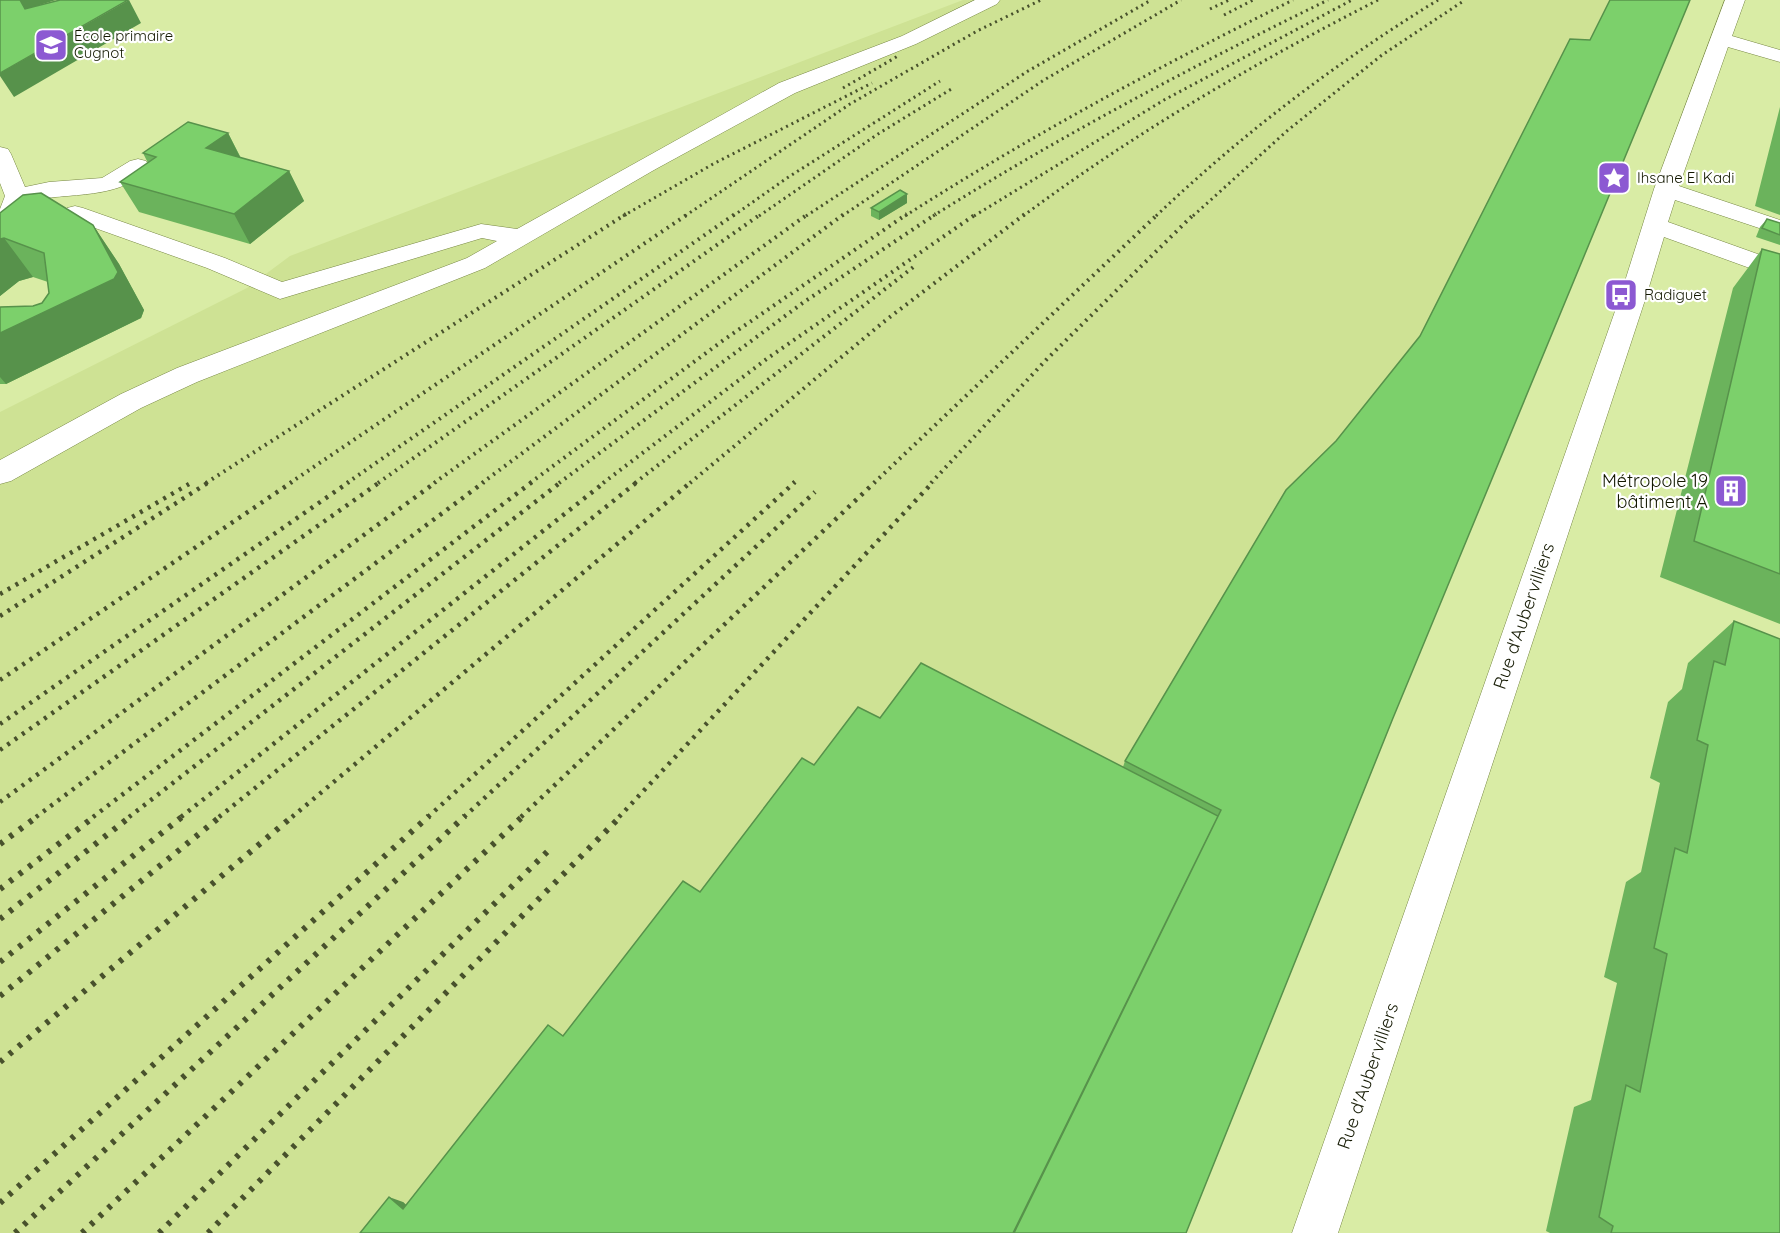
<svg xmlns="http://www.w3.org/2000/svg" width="1780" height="1233" font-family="Quicksand,sans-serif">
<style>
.built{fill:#cee294}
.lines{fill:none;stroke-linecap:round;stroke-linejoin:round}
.minor-casing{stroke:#778744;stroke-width:1}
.minor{fill:#fff;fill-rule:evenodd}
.rail-far3{stroke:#48512c;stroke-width:3;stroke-dasharray:2 4;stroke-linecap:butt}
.rail-far2{stroke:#48512c;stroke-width:4;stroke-dasharray:2 5;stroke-linecap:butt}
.rail-far1{stroke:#48512c;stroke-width:4.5;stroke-dasharray:3 6;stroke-linecap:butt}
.rail{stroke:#48512c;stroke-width:6;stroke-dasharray:4 8;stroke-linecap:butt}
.wall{fill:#6bb35c}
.shaded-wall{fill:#57924b}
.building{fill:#7cd06b;stroke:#57924b;stroke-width:1.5}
.labels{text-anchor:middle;stroke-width:4.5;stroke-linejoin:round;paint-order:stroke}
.far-poi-label{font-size:15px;fill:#131800;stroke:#fff;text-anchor:start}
.poi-label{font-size:18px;fill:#131800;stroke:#fff;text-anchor:end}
.street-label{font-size:18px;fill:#131800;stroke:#fff}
</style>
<rect width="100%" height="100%" fill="#d9eca5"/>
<path class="built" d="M963 0H1687L1177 1233H0V412L247 288 290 256Z"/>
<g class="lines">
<defs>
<path id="minor" d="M975 0H1000L997 4 916 44 795 93 654 170 485 268 197 382 141 408 11 481 0 484V460L121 394 177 368 467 258 497 241 482 238 280 299 207 268 67 218 63 213 67 208 75 206 83 208 225 258 282 282 481 224 517 229 779 83 902 36Z
M1725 0H1745L1732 36 1780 50V62L1728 47 1679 186 1780 220V235L1675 200 1668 222 1780 262V279L1664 237 1646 297 1338 1233H1292L1620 297 1654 189Z
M0 147 8 149 11 154 25 187 49 182 102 178 130 161 138 159 146 161 149 166C125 201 66 192 28 201L9 233 0 235V209L5 196 0 183Z"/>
</defs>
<use href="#minor" class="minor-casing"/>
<use href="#minor" class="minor"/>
<path class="rail-far3" d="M1210 9 1229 0
M1224 15 1253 0
M843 88 898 56
M623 216 713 164 872 83
M685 216 850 104 977 31 1041 0
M733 216 787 178 940 81
M759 216 878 134 953 88
M806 216 1028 71 1151 0
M842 216 1044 80 1181 0
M905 216C1030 136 1160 66 1293 0
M933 216C1060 136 1193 66 1328 0
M974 216 1164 100 1352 0
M1023 216C1136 132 1253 64 1378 0
M1156 216C1242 134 1337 62 1438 0
M1193 216 1288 130 1382 55 1465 0"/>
<path class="rail-far2" d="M206 483 626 214
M290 483 688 214
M347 483 735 214
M378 483 761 214
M434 483 808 214
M482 483 844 214
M530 483 725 339 907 214
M559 483 804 302 936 214
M603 483 768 358 976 214
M635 483 916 265
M690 483 886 320 1025 214
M793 483 797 480
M874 483 1158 214
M931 483 1046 360 1194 214"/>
<path class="rail-far1" d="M0 594 189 484
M0 616 209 482
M0 680 292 482
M0 724 349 482
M0 750 380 482
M0 802 436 482
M36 817 484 482
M93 817 532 482
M129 817 561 482
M181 817 605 482
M219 817 637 482
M292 817 691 482
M428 817 795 482
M464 817 815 492
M521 817 875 482
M619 817 933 482"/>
<path class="rail" d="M0 844 38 816
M0 889 95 816
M0 919 131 816
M0 962 183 816
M0 996 221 816
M0 1062 293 816
M0 1203 429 816
M15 1233 465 816
M82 1233 523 816
M159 1233 549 850
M208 1233 621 816"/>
</g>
<path class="wall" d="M1780 107V215L1755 206Z
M228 133 241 158 289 171 304 201 250 244 139 212 120 182 148 163 143 153Z
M907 203 879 220 871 216V208Z
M0 213 93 225 119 264 144 310 141 318 6 384H0V307L33 306 42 303 49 293 48 282 33 277 19 281 0 296Z
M1767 219 1780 223V245L1756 237 1760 227Z
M1762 249 1780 254V624L1660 577 1733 288Z
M1734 621 1780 1233H1550L1546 1231 1574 1107 1591 1100 1617 983 1604 977 1626 882 1641 872 1660 783 1650 778 1668 702 1682 689 1688 663Z
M880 718 1123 767 1125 761 1393 718 1186 1233H360L403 1202 406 1205 563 1036 700 892 814 765Z"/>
<path class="shaded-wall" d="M20 0H56L27 9H25Z
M129 0 141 23 14 97 0 76V73Z
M228 133 243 163 206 148Z
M289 171 304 201 250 244 234 214Z
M907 194V203L879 220V212Z
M93 225 119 264 144 310 141 318 6 384 0 377V333L114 279Z
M4 238 33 277 19 281 0 296V239Z
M389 1197 403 1202 416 1214 403 1209Z"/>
<path class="building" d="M0 0H20L25 9 60 0H128L0 73Z
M1610 0H1690L1393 718 1186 1233H1014L1221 810 1125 761 1286 490 1336 441 1420 336 1570 39 1590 40Z
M188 122 228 133 206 148 289 171 234 214 120 182 156 157 143 153Z
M900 190 907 194 879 212 871 208Z
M41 193 93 225 118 272 114 279 0 333V307L33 306 42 303 49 293 44 253 4 238 0 239V213L23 195Z
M1767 219 1780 223V235L1762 228Z
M1762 249 1780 254V574L1694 541Z
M1734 621 1780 639V1233H1611L1613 1226 1599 1217 1626 1085 1640 1092 1667 954 1654 948 1675 848 1687 853 1708 745 1697 740 1714 661 1725 665Z
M921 663 1218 816 1013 1233H360L389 1197 403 1209 548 1025 563 1036 683 881 700 892 802 758 814 765 858 707 880 718Z"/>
<defs>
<symbol id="school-square" viewBox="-11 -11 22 22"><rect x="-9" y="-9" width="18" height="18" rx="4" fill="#8c59d2" stroke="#fff"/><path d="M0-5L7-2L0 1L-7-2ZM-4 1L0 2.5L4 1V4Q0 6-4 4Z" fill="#fff"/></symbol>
<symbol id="sight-square" viewBox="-11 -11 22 22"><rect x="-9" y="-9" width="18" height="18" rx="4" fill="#8c59d2" stroke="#fff"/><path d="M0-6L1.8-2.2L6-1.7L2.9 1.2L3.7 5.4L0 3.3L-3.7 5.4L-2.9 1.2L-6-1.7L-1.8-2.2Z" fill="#fff"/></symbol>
<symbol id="bus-square" viewBox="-11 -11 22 22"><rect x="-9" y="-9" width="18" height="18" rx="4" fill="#8c59d2" stroke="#fff"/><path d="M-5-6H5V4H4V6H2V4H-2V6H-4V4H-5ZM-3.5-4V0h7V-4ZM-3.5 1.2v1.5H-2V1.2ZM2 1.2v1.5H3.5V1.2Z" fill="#fff"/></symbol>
<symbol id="building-square" viewBox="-11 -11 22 22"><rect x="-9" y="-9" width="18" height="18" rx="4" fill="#8c59d2" stroke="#fff"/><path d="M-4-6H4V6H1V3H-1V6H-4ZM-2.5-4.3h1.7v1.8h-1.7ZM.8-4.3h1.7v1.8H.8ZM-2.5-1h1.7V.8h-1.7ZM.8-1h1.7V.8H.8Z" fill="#fff"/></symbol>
</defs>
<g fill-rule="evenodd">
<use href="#school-square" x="32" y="26" width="38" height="38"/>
<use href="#sight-square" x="1595" y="159" width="38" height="38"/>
<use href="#bus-square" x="1602" y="276" width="38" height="38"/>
<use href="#building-square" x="1712" y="472" width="38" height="38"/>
</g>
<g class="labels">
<g class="far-poi-label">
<text x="74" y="41">École primaire<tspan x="74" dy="17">Cugnot</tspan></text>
<text x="1637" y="183">Ihsane El Kadi</text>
<text x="1644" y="300">Radiguet</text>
</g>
<g class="poi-label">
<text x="1708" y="487">Métropole 19<tspan x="1708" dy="21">bâtiment A</tspan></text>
</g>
<g class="street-label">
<text transform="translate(1524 616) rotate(-71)" y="6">Rue d'Aubervilliers</text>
<text transform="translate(1368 1076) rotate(-71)" y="6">Rue d'Aubervilliers</text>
</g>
</g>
</svg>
